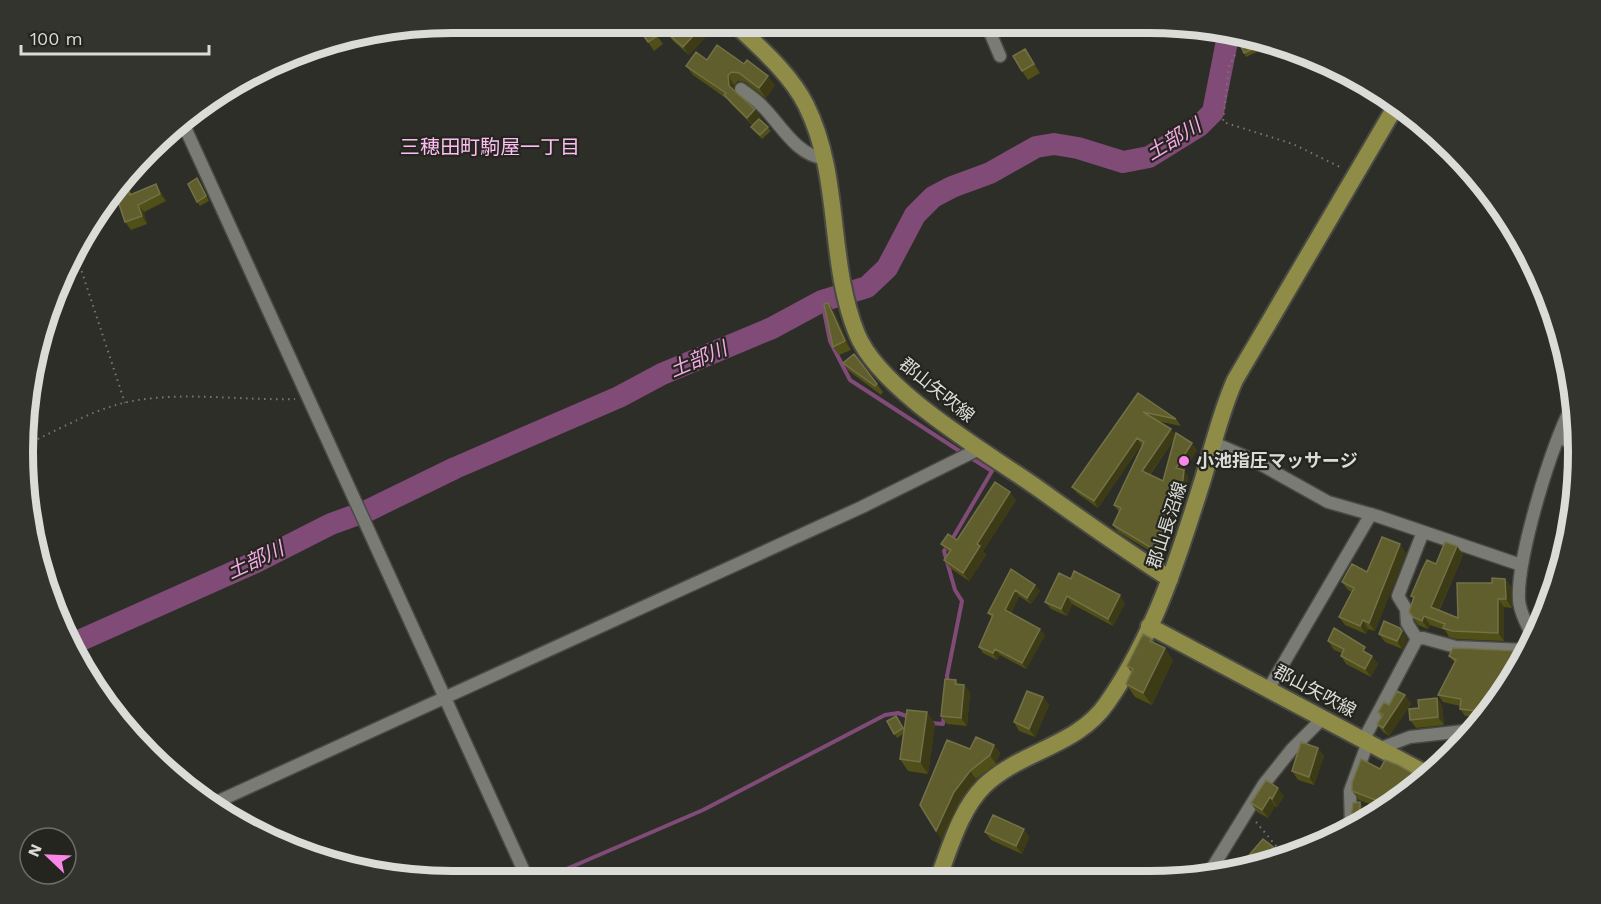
<svg xmlns="http://www.w3.org/2000/svg" width="1601" height="904" font-family="'Work Sans','Noto Sans JP',sans-serif">
<style>
.lines{fill:none;stroke-linecap:round;stroke-linejoin:round}
.stream{stroke:#804b77;stroke-width:4}
.river{stroke:#804b77;stroke-width:22}
.minor-casing{stroke:#4a4a45;stroke-width:15}
.primary-casing{stroke:#4a4a45;stroke-width:20}
.path{stroke:#787874;stroke-width:2;stroke-dasharray:1.5 4.5;stroke-linecap:butt}
.minor{stroke:#7b7b75;stroke-width:12}
.primary{stroke:#8f8c47;stroke-width:16}
.wall{fill:#504f17;fill-rule:evenodd}
.shaded-wall{fill:#3c3b16}
.building{fill:#5f5e2c;stroke:#737147;stroke-width:1.5}
.poi-dot{fill:#f987e8;stroke:#25251f;stroke-width:2}
.labels{text-anchor:middle;stroke-width:4.5;stroke-linejoin:round;paint-order:stroke}
.street-label{font-size:18px;fill:#dbdbd8;stroke:#25251f}
.poi-label{font-size:18px;font-weight:bold;fill:#dbdbd8;stroke:#25251f;text-anchor:start}
.water-label{font-size:20px;font-style:italic;fill:#f8a9ea;stroke:#25251f}
.neighbourhood-label{font-size:20px;fill:#ffbef3;stroke:#25251f}
.rim{fill:none;stroke:#dbdbd8;stroke-width:8}
</style>
<rect width="100%" height="100%" fill="#2e2e29"/>
<g class="lines">
<path class="stream" d="M822 301 830 341 850 380 964 454
M951 541 992 471 971 458
M947 547 944 551 955 590 962 601 947 676 948 683
M931 723 943 724 944 714
M541 880 703 810 885 715 898 713 909 717"/>
<path class="river" d="M72 644 256 562 331 524 367 511 455 468 619 397 662 374 772 328 822 301 867 287 887 268 915 215 933 197 952 187 990 173 1036 147 1054 144 1078 148 1123 162 1149 157 1199 126 1213 112 1227 41 1232 34"/>
<defs>
<path id="minor" d="M986 23 1000 56
M741 89C749 95 757 100 763 107 781 125 797 156 824 158
M182 121 528 880
M1558 438 1577 443
M1214 443 1251 459 1328 502 1377 516 1521 565
M1417 639 1407 623 1406 609 1398 596 1423 532
M1534 639C1528 627 1520 613 1519 600 1516 561 1553 437 1574 403
M1269 688 1371 514
M1364 739 1417 639 1423 638 1456 647 1528 650
M1381 748 1410 737 1473 730
M212 804 862 507 979 449
M1351 827 1350 791 1368 742
M1206 878 1264 784 1292 749 1323 718"/>
<path id="primary" d="M734 23C759 47 790 73 806 105 842 177 827 261 857 334 880 391 988 453 1039 489 1082 520 1125 550 1170 579
M1149 626 1429 775
M938 879C950 848 960 810 984 786 1020 751 1078 746 1107 703 1154 636 1179 556 1203 479 1213 446 1221 411 1235 380L1397 104"/>
</defs>
<use href="#minor" class="minor-casing"/>
<use href="#primary" class="primary-casing"/>
<path class="path" d="M1235 55 1229 66 1223 122 1293 144 1342 168
M76 254 125 403
M27 444C56 431 85 414 116 405 171 389 238 401 295 399
M1256 822 1287 859"/>
<use href="#minor" class="minor"/>
<use href="#primary" class="primary"/>
</g>
<path class="wall" d="M635 23H648L663 44 654 51Z
M710 32 689 55 673 41 667 33Z
M1248 38 1277 43 1246 57 1244 53Z
M1025 49 1040 73 1028 80 1022 71Z
M707 60 744 64 775 85 766 98 745 82 738 81 734 85 735 91 761 118 760 119 771 131 762 139 754 131 751 127 753 126 731 104 727 99 693 75 686 66Z
M200 182 209 201 200 206 197 202Z
M126 185 132 194 161 192 166 201 144 212 147 224 131 230 125 222Z
M834 311 851 350 839 355 833 347Z
M843 363 877 384 883 392 881 395 849 371Z
M1138 393 1176 419 1181 426 1157 421 1175 435 1197 450 1184 471 1188 477V486L1174 532 1160 557 1118 532 1113 525 1119 512 1114 505 1142 445H1141L1098 508 1077 493 1072 487ZM1174 439 1163 481 1150 475Z
M1016 500 983 551 986 555 969 581 950 568 944 560 949 553 941 544 957 540Z
M1457 546 1463 555 1439 611 1458 618 1492 583 1505 579 1511 587 1512 608 1504 607V641L1457 639 1449 637 1445 630 1430 625 1428 629 1418 625 1409 612 1413 598 1411 596 1436 564Z
M1406 553 1375 631 1368 629 1366 634 1345 625 1339 617 1352 592 1348 590 1342 582 1367 572Z
M1011 569 1040 591 1031 604 1019 596 1011 613 1045 635 1026 669 1000 655 997 660 983 653 979 647 992 618 988 613Z
M1059 573 1125 603 1113 626 1072 604 1067 616 1051 609 1045 602Z
M1379 634 1407 639 1402 649 1385 642Z
M1152 639 1155 644 1173 660 1152 705 1135 697 1126 684 1132 673 1127 666Z
M1328 641 1370 654 1378 664 1371 677 1346 664 1341 656 1342 653 1334 650Z
M1449 656 1521 667 1482 718 1465 716 1460 709V706L1443 702 1438 695 1455 663Z
M956 680 959 685H964L970 693 967 726 947 724 941 716Z
M1405 695 1411 704 1389 736 1383 732 1377 724 1382 717 1378 712 1389 705Z
M1043 697 1049 705 1035 737 1019 731 1014 722Z
M1437 698 1442 706 1444 725 1416 728 1410 720 1419 708Z
M887 721 904 728 935 724 928 774 908 771 900 759 903 734 897 738Z
M994 745 1000 753 996 764 976 779 960 800 941 840 970 749Z
M1318 748 1324 756 1314 785 1298 780 1292 771Z
M1380 769 1424 780 1385 810 1359 800 1352 791Z
M1266 780 1284 796 1277 807 1275 806 1268 818 1257 812 1251 803Z
M985 832 1029 837 1022 854 991 840Z"/>
<path class="shaded-wall" d="M704 24 710 32 689 55 683 47Z
M728 75 734 85 736 95 729 86Z
M768 76 775 85 766 98 759 88Z
M755 109 761 118 754 127 747 118Z
M156 184 161 192 166 201 160 194Z
M138 205 144 212 147 224 142 216Z
M828 303 834 311 851 350 845 341Z
M1171 429 1176 436 1147 478 1142 471Z
M1137 438 1141 445 1098 508 1094 501Z
M1192 443 1197 450 1184 471 1188 477V486L1174 532 1160 557 1155 550 1176 468Z
M1010 492 1016 500 983 551 986 555 969 581 963 573 977 544Z
M1400 544 1406 553 1375 631 1369 623Z
M1457 546 1463 555 1436 616 1431 607Z
M1505 579 1511 587 1512 608 1506 599Z
M1035 585 1040 591 1031 604 1027 598Z
M1015 590 1019 596 1010 617 1005 610Z
M1120 595 1125 603 1113 626 1108 619Z
M1067 596 1072 604 1067 616 1061 609Z
M1498 599 1504 607V641L1498 633Z
M1424 616 1430 625 1428 629 1422 621Z
M1363 620 1368 629 1366 634 1360 626Z
M1400 628 1407 639 1402 649 1397 641Z
M1040 629 1045 635 1026 669 1022 663Z
M1165 648 1173 660 1152 705 1143 693Z
M995 649 1000 655 997 660 993 653Z
M1520 651 1525 658 1519 670Z
M1372 656 1378 664 1371 677 1365 669Z
M964 685 970 693 967 726 961 718Z
M1405 695 1411 704 1389 736 1383 728Z
M1043 697 1049 705 1035 737 1029 729Z
M1437 698 1442 706 1444 725 1438 717Z
M927 712 935 724 928 774 920 762Z
M994 745 1000 753 996 764 990 755Z
M1318 748 1324 756 1314 785 1309 777Z
M970 771 976 779 960 800 941 840 936 831 954 792Z
M1278 788 1284 796 1277 807 1272 799Z
M1270 797 1275 806 1268 818 1262 810Z
M1360 802 1366 810V820L1360 823Z
M1024 829 1029 837 1022 854 1016 846Z
M1277 850 1283 859 1282 860 1266 864Z"/>
<path class="building" d="M635 23H648L657 36 648 42Z
M677 23H703L704 24 683 47 667 33Z
M1248 38 1268 42 1244 53 1239 42Z
M717 45 744 64 747 60 768 76 759 88 739 73 732 72 728 75 729 86 755 109 747 118 724 95 726 93 686 66 696 52 707 60Z
M1025 49 1034 64 1022 71 1013 56Z
M759 119 768 127 760 135 751 127Z
M197 178 206 196 197 202 188 184Z
M156 184 160 194 138 205 142 216 125 222 115 192 119 187 126 185 130 195Z
M828 303 845 341 833 347 824 304Z
M854 354 877 384 875 386 843 363Z
M1138 393 1176 419 1143 412 1171 429 1142 471 1163 481 1176 433 1192 443 1176 468 1184 470 1183 479 1169 525 1155 550 1113 525 1121 508 1114 505 1144 442 1137 438 1094 501 1072 487Z
M995 482 1010 492 977 544 980 546 963 573 944 560 951 550 941 544 948 534 957 540Z
M1382 537 1400 544 1369 623 1363 620 1360 626 1339 617 1354 588 1342 582 1352 564 1367 572Z
M1445 542 1457 546 1431 607 1458 618 1457 583H1492V578L1505 579 1506 599H1498V633L1452 631 1443 628 1445 624 1424 616 1422 621 1413 617 1409 612 1414 597 1411 596 1422 570 1427 560 1436 564Z
M1011 569 1035 585 1027 598 1015 590 1005 610 1040 629 1022 663 995 649 993 653 979 647 993 615 988 613Z
M1074 571 1120 595 1108 619 1067 596 1061 609 1045 602 1059 573 1071 579Z
M1384 621 1400 628 1402 631 1397 641 1379 634Z
M1334 628 1365 647 1363 651 1372 656 1365 669 1341 656 1344 649 1328 641Z
M1143 634 1152 639 1150 641 1165 648 1143 693 1126 684 1133 669 1127 666Z
M1453 648 1520 651 1519 670 1486 712 1460 709 1461 699 1438 695 1456 660 1449 656Z
M945 679 956 680 955 684 964 685 961 718 941 716Z
M1027 691 1043 697 1029 729 1014 722Z
M1397 691 1405 695 1383 728 1377 724 1383 715 1378 712 1384 702 1389 705Z
M1437 698 1438 717 1410 720 1409 709 1419 708 1418 700Z
M907 710 927 712 920 762 900 759Z
M896 716 903 728 894 734 887 721Z
M976 737 994 745 990 755 970 771 954 792 936 831 920 805 947 740 970 749Z
M1301 742 1318 748 1309 777 1292 771Z
M1361 759 1380 769 1385 760 1398 765 1424 780 1391 806 1352 791V783Z
M1266 780 1278 788 1272 799 1270 797 1262 810 1251 803Z
M1360 802V823L1350 828 1353 803Z
M993 815 1024 829 1016 846 985 832Z
M1263 839 1277 850 1266 864H1262L1261 863 1259 865 1253 867 1245 860Z"/>
<circle class="poi-dot" cx="1184" cy="461" r="6"/>
<g class="labels">
<g class="street-label">
<text transform="translate(937 390) rotate(39)" y="6">郡山矢吹線</text>
<text transform="translate(1167 525) rotate(-72)" y="6">郡山長沼線</text>
<text transform="translate(1315 691) rotate(28)" y="6">郡山矢吹線</text>
</g>
<g class="poi-label">
<text x="1196" y="467">小池指圧マッサージ</text>
</g>
<g class="water-label">
<text transform="translate(1173 139) rotate(-31)" y="7">土部川</text>
<text transform="translate(698 359) rotate(-23)" y="7">土部川</text>
<text transform="translate(255 560) rotate(-25)" y="7">土部川</text>
</g>
<g class="neighbourhood-label">
<text x="490" y="154">三穂田町駒屋一丁目</text>
</g>
</g>
<path d="M0 0H1601V904H0ZM452 33H1149A419 419 0 0 1 1568 452V452A419 419 0 0 1 1149 871H452A419 419 0 0 1 33 452V452A419 419 0 0 1 452 33Z" fill="#34342e" fill-rule="evenodd"/>
<path class="rim" d="M452 33H1149A419 419 0 0 1 1568 452V452A419 419 0 0 1 1149 871H452A419 419 0 0 1 33 452V452A419 419 0 0 1 452 33Z"/>
<g transform="translate(48 856) rotate(293)"><circle r="28" fill="#25251f" stroke="#6e6e69" stroke-width="1.5"/>
<path d="M0-4.5L10 22L0 15L-10 22Z" fill="#f987e8"/>
<text y="-9" font-size="16" font-weight="bold" text-anchor="middle" fill="#dbdbd8">N</text>
</g>
<path d="M21 45v9h188v-9" fill="none" stroke="#dbdbd8" stroke-width="3"/>
<text x="30" y="45" font-size="18" fill="#dbdbd8" stroke="#25251f" stroke-width="4.5" paint-order="stroke">100 m</text>
</svg>
